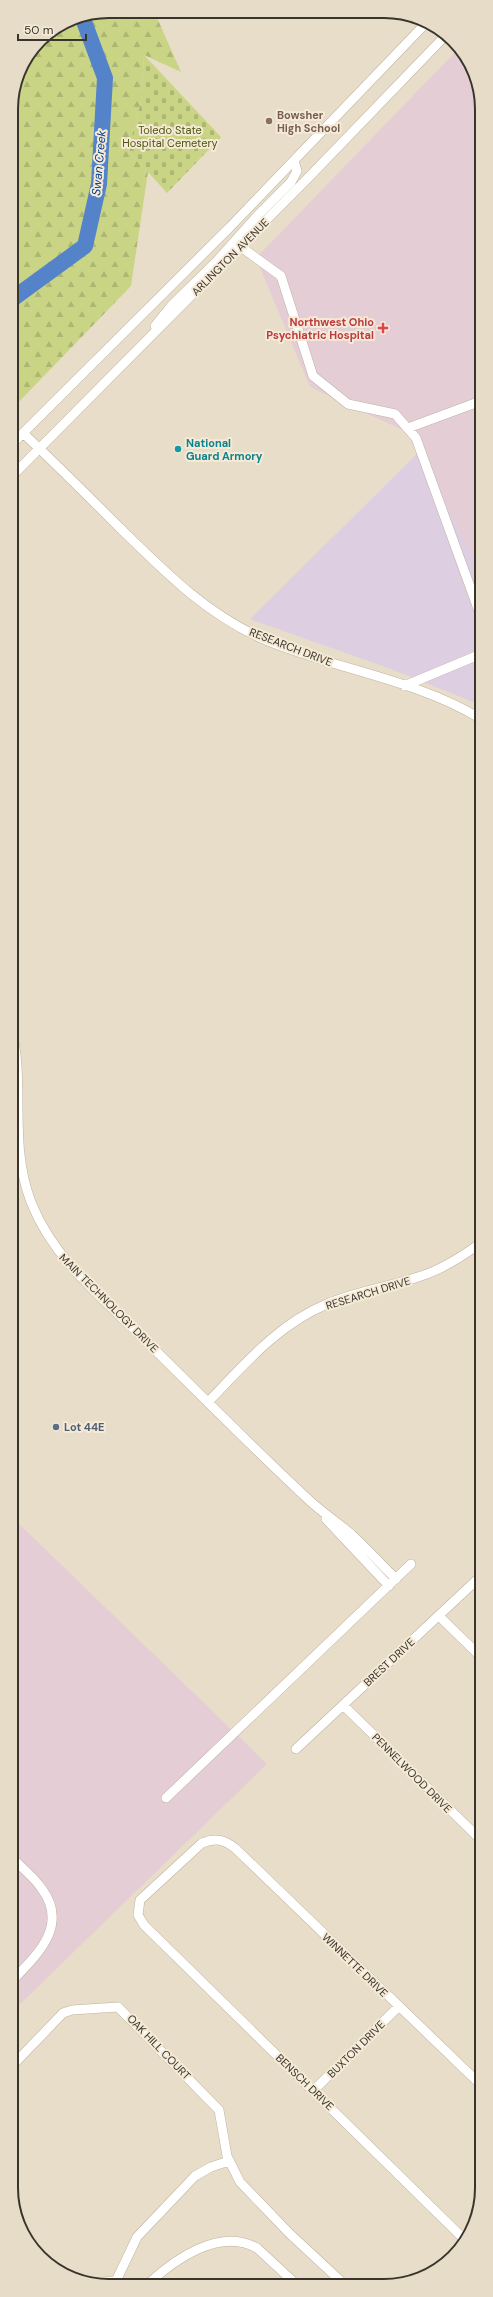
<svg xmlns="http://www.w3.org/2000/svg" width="493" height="2297" font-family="'DM Sans',sans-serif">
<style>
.commercial{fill:#ddcee1}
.medical{fill:#e5cdd6}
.forest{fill:url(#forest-firs)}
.cemetery{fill:url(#cemetery-stones)}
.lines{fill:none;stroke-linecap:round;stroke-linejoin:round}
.river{stroke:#5583ca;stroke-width:16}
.minor-casing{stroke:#bfb3a0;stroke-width:10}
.minor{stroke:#fff;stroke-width:9}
.education-dot{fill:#8d6e63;stroke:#f5ead6;stroke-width:1.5}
.health-dot{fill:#e0444e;stroke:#f5ead6;stroke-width:1.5}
.culture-dot{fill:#0f9aa8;stroke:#f5ead6;stroke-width:1.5}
.service-dot{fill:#5c6f8a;stroke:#f5ead6;stroke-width:1.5}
.labels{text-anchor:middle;stroke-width:4;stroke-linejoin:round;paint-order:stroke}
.education-label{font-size:11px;font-weight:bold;fill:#785e54;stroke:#f5ead6;text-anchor:start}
.park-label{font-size:11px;fill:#4d550f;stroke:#f5ead6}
.street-label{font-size:11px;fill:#39352d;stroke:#f5ead6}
.health-label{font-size:11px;font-weight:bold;fill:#be3a42;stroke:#f5ead6;text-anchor:end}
.culture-label{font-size:11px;font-weight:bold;fill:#0d838f;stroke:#f5ead6;text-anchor:start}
.service-label{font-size:11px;font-weight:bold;fill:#4e5e75;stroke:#f5ead6;text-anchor:start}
.water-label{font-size:12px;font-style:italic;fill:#003d91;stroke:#f5ead6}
.rim{fill:none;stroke:#39352d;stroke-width:2}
</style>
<defs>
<pattern id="forest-firs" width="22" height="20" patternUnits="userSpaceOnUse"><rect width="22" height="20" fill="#c9d585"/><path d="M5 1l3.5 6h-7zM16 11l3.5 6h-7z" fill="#adb773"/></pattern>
<pattern id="cemetery-stones" width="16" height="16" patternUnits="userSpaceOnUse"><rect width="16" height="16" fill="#c9d585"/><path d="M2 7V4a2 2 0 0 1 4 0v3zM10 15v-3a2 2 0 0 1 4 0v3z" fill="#adb773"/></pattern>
</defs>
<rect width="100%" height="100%" fill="#e8ddc9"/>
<path class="commercial" d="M420 451 473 557 481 554V705L391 669 250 619Z"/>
<path class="medical" d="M459 48 481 97V554L473 557 411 434 310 387 256 258Z
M12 1517 267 1764 12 2012Z"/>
<path class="forest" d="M109 11H154L181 72 144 55 141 102 128 150 148 172 131 286 11 410V103L19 72 40 40 72 18Z"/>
<path class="cemetery" d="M144 55 221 137 167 193 128 150 141 102Z"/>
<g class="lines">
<path class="river" d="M11 300 85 246 99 184 105 78 82 16"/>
<defs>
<path id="minor" d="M241 247 281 276 313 376 348 404 395 414 416 438 481 617
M155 326 171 306 216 262 258 215 291 182 297 171 294 161
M408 428 481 401
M23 433C56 464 88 496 120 528 164 571 206 614 263 639 333 669 416 679 481 719
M11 445 230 227 427 22
M11 477 310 176 446 35
M404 686 481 654
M11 1027C26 1086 8 1142 31 1202 54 1261 106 1301 150 1345 203 1397 255 1450 310 1501 323 1513 337 1522 351 1534 366 1548 381 1564 396 1579
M208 1402C244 1365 278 1324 327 1304 357 1291 390 1287 421 1276 443 1269 463 1256 482 1242
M326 1519 389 1586
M439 1616 482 1658
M343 1705 482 1841
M296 1749 482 1575
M166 1798 411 1564
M12 1858C22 1868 34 1877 42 1889 69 1926 37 1955 12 1981
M12 2066 63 2013 72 2010 118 2007 219 2110 227 2156 240 2182 290 2234 345 2285
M313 2091 398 2007
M465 2240 144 1925 138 1915 140 1900 202 1843C216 1837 225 1840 236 1849L482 2086
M88 2283 116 2281
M119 2284 116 2281 137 2237 195 2176 211 2167 229 2161
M148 2284C175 2259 220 2227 257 2248L297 2285"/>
</defs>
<use href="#minor" class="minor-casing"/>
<use href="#minor" class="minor"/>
</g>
<circle class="education-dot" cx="269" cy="121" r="4"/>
<path class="health-dot" d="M381 322h4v4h4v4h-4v4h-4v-4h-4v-4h4z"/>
<circle class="culture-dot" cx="178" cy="449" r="4"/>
<circle class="service-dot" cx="56" cy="1427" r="4"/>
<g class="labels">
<g class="education-label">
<text x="277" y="119">Bowsher<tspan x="277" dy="13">High School</tspan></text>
</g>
<g class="park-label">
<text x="170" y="134">Toledo State<tspan x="170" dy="13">Hospital Cemetery</tspan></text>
</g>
<g class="street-label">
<text transform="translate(230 257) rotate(-45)" y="4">ARLINGTON AVENUE</text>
<text transform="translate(291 647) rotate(21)" y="4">RESEARCH DRIVE</text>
<text transform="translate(368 1293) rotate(-17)" y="4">RESEARCH DRIVE</text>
<text transform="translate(109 1303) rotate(45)" y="4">MAIN TECHNOLOGY DRIVE</text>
<text transform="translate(389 1662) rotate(-43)" y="4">BREST DRIVE</text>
<text transform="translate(412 1773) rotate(45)" y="4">PENNELWOOD DRIVE</text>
<text transform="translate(355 1965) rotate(44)" y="4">WINNETTE DRIVE</text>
<text transform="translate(159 2047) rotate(46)" y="4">OAK HILL COURT</text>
<text transform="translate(356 2049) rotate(-45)" y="4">BUXTON DRIVE</text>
<text transform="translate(305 2082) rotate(44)" y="4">BENSCH DRIVE</text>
</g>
<g class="health-label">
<text x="374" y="326">Northwest Ohio<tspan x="374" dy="13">Psychiatric Hospital</tspan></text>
</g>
<g class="culture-label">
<text x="186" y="447">National<tspan x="186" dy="13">Guard Armory</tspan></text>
</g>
<g class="service-label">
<text x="64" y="1431">Lot 44E</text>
</g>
<g class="water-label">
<text transform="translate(99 163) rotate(-85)" y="4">Swan Creek</text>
</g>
</g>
<path d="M0 0H493V2297H0ZM109 18H384A91 91 0 0 1 475 109V2188A91 91 0 0 1 384 2279H109A91 91 0 0 1 18 2188V109A91 91 0 0 1 109 18Z" fill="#e6dcc8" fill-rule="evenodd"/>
<path class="rim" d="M109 18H384A91 91 0 0 1 475 109V2188A91 91 0 0 1 384 2279H109A91 91 0 0 1 18 2188V109A91 91 0 0 1 109 18Z"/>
<path d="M18 34v6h68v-6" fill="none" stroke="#39352d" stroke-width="2"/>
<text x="24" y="34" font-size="12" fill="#39352d" stroke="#f5ead6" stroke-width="3" paint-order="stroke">50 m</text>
</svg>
